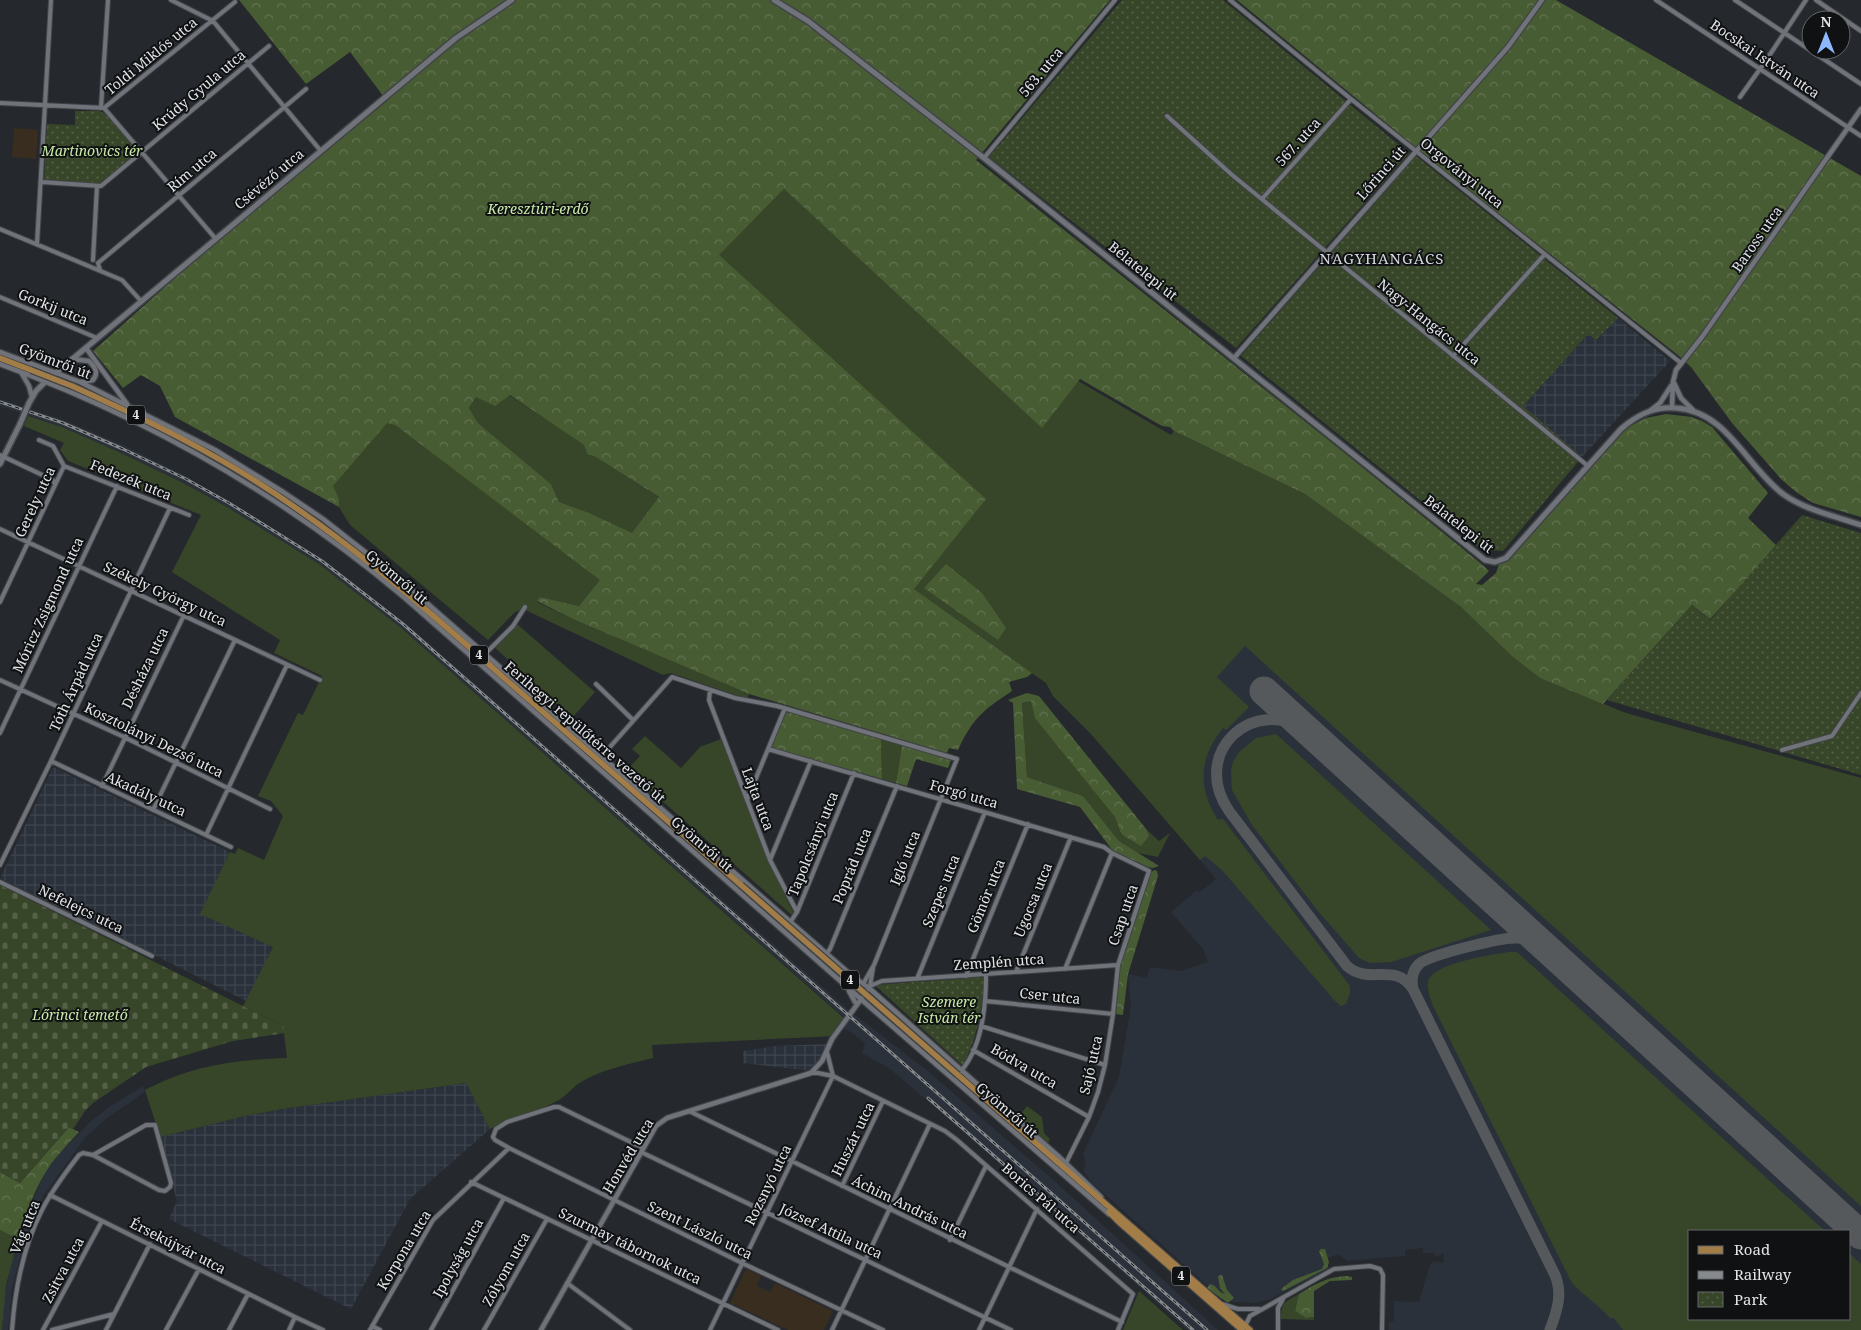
<svg xmlns="http://www.w3.org/2000/svg" width="1861" height="1330" font-family="'Noto Serif',serif">
<style>
.industrial{fill:url(#industrial-grid)}
.education{fill:#392d1f}
.built{fill:#2b313b;fill-rule:evenodd}
.grass{fill:#374628}
.forest{fill:url(#forest-crowns);fill-rule:evenodd}
.cemetery{fill:url(#cemetery-stones)}
.park{fill:url(#park-dots)}
.lines{fill:none;stroke-linecap:round;stroke-linejoin:round}
.taxiway{stroke:#56595c;stroke-width:11}
.runway{stroke:#56595c;stroke-width:29}
.minor-casing{stroke:#414448;stroke-width:6}
.tertiary-casing{stroke:#414448;stroke-width:7}
.secondary-casing{stroke:#414448;stroke-width:8}
.primary-casing{stroke:#414448;stroke-width:8}
.minor{stroke:#707379;stroke-width:4}
.tertiary{stroke:#707379;stroke-width:4.5}
.secondary{stroke:#707379;stroke-width:5}
.primary{stroke:#a27d47;stroke-width:5.5}
.rail-casing{stroke:#878a8d;stroke-width:3}
.rail{stroke:#0f1113;stroke-width:1;stroke-dasharray:4;stroke-linecap:butt}
.secondary-bridge-casing{stroke:#414448;stroke-width:8;stroke-linecap:butt}
.primary-bridge-casing{stroke:#414448;stroke-width:8;stroke-linecap:butt}
.secondary-bridge{stroke:#707379;stroke-width:5}
.primary-bridge{stroke:#a27d47;stroke-width:5.5}
.labels{text-anchor:middle;stroke-width:4;stroke-linejoin:round;paint-order:stroke}
.shield{fill:#0f1113;stroke:#a3a5a8;stroke-width:1}
.shield-label{font-size:12px;font-weight:bold;fill:#e3e5e8}
.street-label{font-size:14px;fill:#e3e5e8;stroke:#0f1113}
.park-label{font-size:14px;font-style:italic;fill:#c7eaa6;stroke:#0f1113}
.neighbourhood-label{font-size:15px;letter-spacing:1px;fill:#d4d7dd;stroke:#0f1113}
</style>
<defs>
<pattern id="industrial-grid" width="8" height="8" patternUnits="userSpaceOnUse" patternTransform="scale(1.25)"><rect width="8" height="8" fill="#2b313b"/><path d="M0 4h8M4 0v8" fill="none" stroke="#3f454e"/></pattern>
<pattern id="forest-crowns" width="20" height="18" patternUnits="userSpaceOnUse" patternTransform="scale(1.25)"><rect width="20" height="18" fill="#485c33"/><path d="M2 6a3 3 0 1 1 6 0M12 15a3 3 0 1 1 6 0" fill="none" stroke="#627351"/></pattern>
<pattern id="cemetery-stones" width="16" height="16" patternUnits="userSpaceOnUse" patternTransform="scale(1.25)"><rect width="16" height="16" fill="#374628"/><path d="M2 7V4a2 2 0 0 1 4 0v3zM10 15v-3a2 2 0 0 1 4 0v3z" fill="#546147"/></pattern>
<pattern id="park-dots" width="8" height="8" patternUnits="userSpaceOnUse" patternTransform="scale(1.25)"><rect width="8" height="8" fill="#374628"/><path d="M2 2h.1M6 6h.1" fill="none" stroke="#546147" stroke-width="1.8" stroke-linecap="round"/></pattern>
</defs>
<rect width="100%" height="100%" fill="#25282c"/>
<path class="industrial" d="M1618 318 1670 361 1582 457 1523 406 1588 334 1597 340Z
M53 767 230 852 201 914 273 947 246 1001 0 878Z
M827 1044 817 1064 811 1071 743 1063V1051L775 1046Z
M466 1083 490 1129 410 1199 351 1309 169 1219 177 1201 160 1137 245 1116 282 1109Z"/>
<path class="education" d="M14 128 38 130 36 159 12 157Z
M746 1269 761 1276 757 1286 770 1292 775 1283 833 1311 824 1330H788L730 1303Z"/>
<path class="built" d="M1078 381 1171 435 1174 431 1540 678 1626 713 1861 778V1330H1389V1322L1394 1321V1301L1419 1302 1429 1267 1433 1261 1443 1263 1444 1253 1436 1257 1434 1253H1423V1248L1405 1250V1256L1347 1261 1338 1254 1326 1259 1329 1269 1268 1300 1255 1303 1234 1302 1218 1295 1092 1183 1083 1170 1086 1165 1083 1154 1119 1077 1131 1006 1128 974 1147 978 1150 967 1180 971 1208 962 1203 949 1171 912 1197 890 1199 893 1216 879 1130 777 1090 733 1053 696 1046 683 914 589ZM1690 1231H1850V1319H1690Z
M0 399 64 420 125 446 187 477 324 560 404 622 850 1011 929 1072 1060 1186 1218 1330H1188L930 1103 890 1069 862 1053 865 1043 842 1026 846 1019 400 627 319 564 227 507 183 483 121 453 62 427 0 406Z
M143 1086 145 1092 106 1119 85 1138 44 1195 27 1234 18 1264 12 1288 8 1330H2L4 1301 10 1266 25 1217 45 1173 59 1154 91 1121 112 1105Z"/>
<path class="grass" d="M784 189 1042 427 1078 381 1171 435 1174 431 1305 494 1461 607 1512 655 1540 678 1626 713 1861 778V1206L1245 646 1217 677 1249 707 1226 730 1223 728C1199 757 1197 788 1218 820L1223 819 1350 986V993L1346 1004 1341 1006 1335 1001 1222 870 1205 856 1200 860 1090 733 1053 696 1046 683 914 589 718 255Z
M509 395 585 445 588 455 594 456 660 498 632 534 587 512 559 502 551 484 478 423 469 408 476 397Z
M28 416 62 427 121 453 183 483 227 507 319 564 400 627 846 1020 835 1036 652 1045 653 1058C629 1064 603 1069 581 1082 572 1087 566 1097 557 1101 536 1113 512 1117 490 1129L466 1083 282 1109 245 1116 160 1137 145 1090C193 1065 233 1060 287 1058L283 1026 243 1006 273 947 200 914 230 852 235 854 238 848 264 860 283 816 271 801 258 796 298 713 303 715 322 676 274 653 280 640 172 572 201 515 68 461 60 450 64 443 24 426Z
M387 422 395 425 601 580 579 606 540 597 537 602 575 620 749 694 747 699 671 673 663 675 523 609 515 612 488 640 350 525 339 507V499L332 486Z
M517 624 595 692 572 718 494 647Z
M1032 701 1115 817 1121 835 1149 836 1147 830 1159 841 1170 833 1158 857 1138 853 1119 841 1083 796 1027 777 1022 703Z
M1276 734 1491 930 1391 962 1370 963 1359 958 1318 911 1252 825 1232 790 1231 771 1233 762 1239 752 1256 738Z
M645 736 681 768 700 747 721 739 765 852 793 912V916L627 770 640 756 632 749Z
M881 739 902 745 896 783 882 779Z
M1509 952H1517L1825 1231H1690V1319H1850V1254L1861 1264V1330H1623L1614 1318H1610C1599 1305 1584 1296 1572 1283L1433 1006C1431 999 1427 991 1428 983 1430 963 1492 955 1509 952Z
M1027 1106 1042 1117 1044 1133 1050 1139 1048 1143 1019 1116Z
M0 1230 18 1239 6 1285 2 1330H0Z
M1139 1291 1183 1330H1123Z
M1299 1294 1295 1311 1306 1318 1314 1317V1320L1281 1319C1281 1302 1285 1302 1299 1294Z"/>
<path class="forest" d="M239 0H1110L976 160 1341 450 1484 566 1489 571 1476 584 1482 585 1496 573 1499 564 1508 561 1626 428 1646 418 1666 414 1692 417 1702 421 1712 427 1768 493 1748 518 1777 546 1710 619 1692 605 1603 704 1540 678 1512 656 1461 607 1305 494 1174 431 1170 427 1162 426 1080 379 1042 428 784 189 719 255 986 499 914 589 1032 673 1027 677 1009 682 1012 691C983 710 972 719 958 750L949 748 947 753 749 694 575 620 537 601 540 597 579 606 600 580 395 425 387 423 333 486 339 499V507L175 417 160 386 141 375 123 388 93 351 219 239 387 101 350 52 306 84ZM510 395 584 445 588 455 594 456 659 497 632 533 587 512 559 502 551 484 478 423 469 408 476 397 495 406Z
M1237 0H1556L1861 176V517L1813 503 1796 492 1781 479 1732 423 1691 367 1679 356 1425 155Z
M946 564 982 593 1006 628 998 640 924 588Z
M1027 693 1039 696 1147 830 1149 836 1141 846 1121 834 1115 817 1035 718 1031 701 1022 703 1027 777 1083 796 1119 841 1159 866 1153 868 1148 867 1113 851 1080 807 1017 789 1013 703 1008 700Z
M786 711 881 739 882 779 771 748Z
M902 745 951 760 948 768 916 759 907 786 896 783Z
M1155 870 1157 871 1158 876 1128 974 1123 1015 1116 1014 1120 965 1151 872Z
M69 1127 79 1132C69 1143 59 1153 51 1164 35 1187 26 1213 18 1239L0 1230V1172L20 1183Z
M1321 1249H1325L1329 1262 1327 1268 1283 1291 1281 1289 1293 1280 1322 1269 1324 1264 1319 1251Z
M1222 1275 1227 1290 1234 1298 1228 1303 1207 1288 1210 1284C1217 1285 1218 1293 1225 1294L1220 1288 1218 1276Z
M1346 1276 1352 1277V1280L1330 1281 1314 1291V1317L1306 1318 1295 1311 1299 1294C1315 1284 1327 1277 1346 1276Z"/>
<path class="cemetery" d="M0 885 283 1026 285 1033 233 1041 146 1067 93 1103 85 1111 73 1129 69 1127 20 1183 0 1172Z"/>
<path class="park" d="M1122 0H1223L1409 153 1236 348 989 157Z
M75 111H99L110 116 138 153 101 184 44 180 47 124 75 125Z
M1416 156 1618 318 1596 340 1588 334 1523 406 1582 457 1503 551 1482 550 1241 356Z
M1802 515 1861 533V775L1607 700 1692 605 1710 620Z
M984 977C983 1008 977 1037 963 1066L875 985Z"/>
<g class="lines">
<path class="taxiway" d="M1311 733C1253 692 1189 753 1229 811L1347 966C1369 986 1395 961 1413 989L1555 1275C1563 1294 1557 1311 1550 1330
M1413 989C1411 980 1412 971 1419 964 1429 955 1502 937 1517 938 1530 939 1542 945 1552 953"/>
<path class="runway" d="M1264 691 1861 1235"/>
<defs>
<path id="minor" d="M171 0 213 21 320 150
M1230 0 1351 99 1681 363
M1656 0 1861 136
M1735 0 1861 84
M1816 0 1861 31
M1740 97 1765 62 1806 0
M0 103 104 108 215 238
M101 108 108 0
M104 108 235 2
M1167 116 1231 174 1588 466
M984 158 1115 0
M42 182 101 186 269 46
M1262 199 1351 99
M0 229 122 280 141 301
M37 244 51 0
M93 260 97 186
M100 270 98 263 306 89
M0 297 97 338
M1453 356 1545 254
M39 440 53 446 64 466
M0 455 53 480 55 484
M64 466 189 515
M0 529 320 680
M0 602 64 466
M485 654 513 626 525 607
M0 680 124 737 270 809
M596 684 633 720
M710 690 709 700 770 860 797 912
M0 733 117 486
M768 749 1104 847 1112 853 1149 871 1118 965 1113 1014 1105 1065 1098 1092 1089 1117 1066 1163
M1782 750 1832 736 1861 693
M602 756 672 677 735 698 777 706 957 759 874 965 863 984
M51 761 231 847
M102 786 184 615
M747 800 785 708
M153 810 235 640
M206 835 287 665
M770 860 811 761
M0 865 51 761 170 508
M0 882 152 956
M791 921 797 912 854 773
M827 953 830 949 897 786
M1065 969 1112 853
M1016 972 1071 837
M966 976 1028 824
M917 979 985 812
M870 986 882 981 1118 965
M870 986 873 968
M985 1001 1113 1014
M981 1026 1105 1065
M973 1050 1089 1117
M827 1052 833 1076
M961 1071C982 1047 986 1005 986 975
M811 1073H818L833 1076 945 1131 957 1140 1133 1294 1118 1330
M689 1111 1122 1322
M643 1148 559 1107H554L507 1122 496 1129 493 1137 495 1140 509 1148 742 1263 883 1330
M641 1152 1011 1330
M471 1182 778 1330
M842 1186 883 1101
M50 1195 295 1317
M950 1240 986 1166
M567 1283 630 1330
M1222 1304 1238 1309H1259
M372 1326 380 1330
M1245 1326 1250 1316 1334 1269 1370 1266 1380 1269 1383 1275 1382 1330
M12 1330C15 1289 23 1247 42 1210 52 1190 66 1172 79 1155L83 1153 93 1155 159 1190 165 1191 170 1187 171 1183 155 1125H146L93 1155
M43 1330 102 1221
M52 1330 114 1314
M106 1330 150 1244
M166 1330 199 1269
M229 1330 248 1294
M289 1330 295 1317 323 1330
M370 1330 433 1220 509 1148
M431 1330 504 1198
M484 1330 547 1219
M710 1330 833 1076
M832 1330 930 1124
M979 1330 1037 1209
M1278 1330V1308L1283 1299"/>
<path id="tertiary" d="M86 348 127 404
M0 352 80 382 215 450 283 492 323 519 397 577 852 976 869 988 1058 1156 1101 1197
M1234 358 1508 47 1542 0
M72 359 89 361C95 367 99 373 93 380L81 382
M0 364C148 418 284 496 405 598L862 1000 1109 1214
M21 372 29 386 32 397
M1674 383 1681 398 1693 410
M1672 407 1673 382 1676 370 1702 337 1861 109
M1651 410 1660 403 1671 386
M849 991 855 1002
M541 1330 656 1126 667 1118 811 1073 822 1061 832 1039 867 991"/>
<path id="secondary" d="M774 0 808 21 984 158 1485 560 1495 562 1506 558 1621 429C1637 415 1654 406 1676 408 1727 411 1746 466 1783 494 1805 510 1835 516 1861 525
M29 403 36 391 45 382 456 38 512 0
M0 464 20 424"/>
<path id="primary" d="M0 358 31 370
M72 386C129 412 187 439 241 472 336 530 420 603 503 677 583 746 662 816 741 885
M958 1075 1250 1330
M1109 1212 1120 1223 1242 1330"/>
</defs>
<use href="#minor" class="minor-casing"/>
<use href="#tertiary" class="tertiary-casing"/>
<use href="#secondary" class="secondary-casing"/>
<use href="#primary" class="primary-casing"/>
<use href="#minor" class="minor"/>
<use href="#tertiary" class="tertiary"/>
<use href="#secondary" class="secondary"/>
<use href="#primary" class="primary"/>
<defs>
<path id="rail" d="M0 402 63 423 123 449 186 479 229 503 322 561 403 624 1207 1330
M928 1098 1193 1330"/>
</defs>
<use href="#rail" class="rail-casing"/>
<use href="#rail" class="rail"/>
<defs>
<path id="secondary-bridge" d="M20 424 29 403"/>
<path id="primary-bridge" d="M31 370 72 386
M741 885 958 1075"/>
</defs>
<use href="#secondary-bridge" class="secondary-bridge-casing"/>
<use href="#primary-bridge" class="primary-bridge-casing"/>
<use href="#secondary-bridge" class="secondary-bridge"/>
<use href="#primary-bridge" class="primary-bridge"/>
</g>
<g class="labels">
<g class="shield">
<rect x="127" y="405.5" width="18" height="19" rx="4"/>
<rect x="470" y="645.5" width="18" height="19" rx="4"/>
<rect x="841" y="970.5" width="18" height="19" rx="4"/>
<rect x="1172" y="1266.5" width="18" height="19" rx="4"/>
</g>
<g class="shield-label">
<text x="136" y="419">4</text>
<text x="479" y="659">4</text>
<text x="850" y="984">4</text>
<text x="1181" y="1280">4</text>
</g>
<g class="street-label">
<text transform="translate(151 56) rotate(-39)" y="5">Toldi Miklós utca</text>
<text transform="translate(1765 59) rotate(34)" y="5">Bocskai István utca</text>
<text transform="translate(1041 72) rotate(-50)" y="5">563. utca</text>
<text transform="translate(199 90) rotate(-40)" y="5">Krúdy Gyula utca</text>
<text transform="translate(1298 142) rotate(-48)" y="5">567. utca</text>
<text transform="translate(192 170) rotate(-40)" y="5">Rím utca</text>
<text transform="translate(1381 173) rotate(-49)" y="5">Lőrinci út</text>
<text transform="translate(1462 173) rotate(39)" y="5">Orgoványi utca</text>
<text transform="translate(269 179) rotate(-40)" y="5">Csévéző utca</text>
<text transform="translate(1757 239) rotate(-55)" y="5">Baross utca</text>
<text transform="translate(1143 271) rotate(39)" y="5">Bélatelepi út</text>
<text transform="translate(53 307) rotate(22)" y="5">Gorkij utca</text>
<text transform="translate(1429 322) rotate(39)" y="5">Nagy-Hangács utca</text>
<text transform="translate(55 361) rotate(21)" y="5">Gyömrői út</text>
<text transform="translate(131 480) rotate(22)" y="5">Fedezék utca</text>
<text transform="translate(35 502) rotate(-65)" y="5">Gerely utca</text>
<text transform="translate(1459 524) rotate(38)" y="5">Bélatelepi út</text>
<text transform="translate(397 577) rotate(40)" y="5">Gyömrői út</text>
<text transform="translate(165 594) rotate(25)" y="5">Székely György utca</text>
<text transform="translate(48 605) rotate(-65)" y="5">Móricz Zsigmond utca</text>
<text transform="translate(145 668) rotate(-64)" y="5">Désháza utca</text>
<text transform="translate(76 682) rotate(-65)" y="5">Tóth Árpád utca</text>
<text transform="translate(585 732) rotate(41)" y="5">Ferihegyi repülőtérre vezető út</text>
<text transform="translate(154 740) rotate(26)" y="5">Kosztolányi Dezső utca</text>
<text transform="translate(146 794) rotate(25)" y="5">Akadály utca</text>
<text transform="translate(964 794) rotate(16)" y="5">Forgó utca</text>
<text transform="translate(758 799) rotate(69)" y="5">Lajta utca</text>
<text transform="translate(702 844) rotate(41)" y="5">Gyömrői út</text>
<text transform="translate(813 844) rotate(-68)" y="5">Tapolcsányi utca</text>
<text transform="translate(905 858) rotate(-68)" y="5">Igló utca</text>
<text transform="translate(852 866) rotate(-68)" y="5">Poprád utca</text>
<text transform="translate(941 891) rotate(-68)" y="5">Szepes utca</text>
<text transform="translate(986 896) rotate(-68)" y="5">Gömör utca</text>
<text transform="translate(1033 900) rotate(-68)" y="5">Ugocsa utca</text>
<text transform="translate(81 909) rotate(26)" y="5">Nefelejcs utca</text>
<text transform="translate(1123 915) rotate(-71)" y="5">Csap utca</text>
<text transform="translate(999 962) rotate(-4)" y="5">Zemplén utca</text>
<text transform="translate(1050 996) rotate(6)" y="5">Cser utca</text>
<text transform="translate(1091 1065) rotate(-77)" y="5">Sajó utca</text>
<text transform="translate(1024 1066) rotate(30)" y="5">Bódva utca</text>
<text transform="translate(1007 1110) rotate(41)" y="5">Gyömrői út</text>
<text transform="translate(853 1139) rotate(-64)" y="5">Huszár utca</text>
<text transform="translate(628 1156) rotate(-59)" y="5">Honvéd utca</text>
<text transform="translate(768 1185) rotate(-64)" y="5">Rozsnyó utca</text>
<text transform="translate(1041 1198) rotate(41)" y="5">Borics Pál utca</text>
<text transform="translate(910 1207) rotate(26)" y="5">Áchim András utca</text>
<text transform="translate(25 1227) rotate(-68)" y="5">Vág utca</text>
<text transform="translate(700 1230) rotate(26)" y="5">Szent László utca</text>
<text transform="translate(831 1231) rotate(25)" y="5">József Attila utca</text>
<text transform="translate(178 1246) rotate(27)" y="5">Érsekújvár utca</text>
<text transform="translate(630 1246) rotate(26)" y="5">Szurmay tábornok utca</text>
<text transform="translate(404 1250) rotate(-59)" y="5">Korpona utca</text>
<text transform="translate(458 1258) rotate(-61)" y="5">Ipolyság utca</text>
<text transform="translate(506 1269) rotate(-61)" y="5">Zólyom utca</text>
<text transform="translate(63 1270) rotate(-62)" y="5">Zsitva utca</text>
</g>
<g class="park-label">
<text x="92" y="156">Martinovics tér</text>
<text x="538" y="214">Keresztúri-erdő</text>
<text x="949" y="1007">Szemere<tspan x="949" dy="16">István tér</tspan></text>
<text x="80" y="1020">Lőrinci temető</text>
</g>
<g class="neighbourhood-label">
<text x="1382" y="264">NAGYHANGÁCS</text>
</g>
</g>
<rect x="1688" y="1230" width="162" height="90" fill="#0f1113" stroke="#646668"/>
<rect x="1698" y="1246" width="25" height="8" fill="#a27d47" stroke="#646668"/>
<text x="1734" y="1255" font-size="15" fill="#e3e5e8">Road</text>
<rect x="1698" y="1271" width="25" height="8" fill="#878a8d" stroke="#646668"/>
<text x="1734" y="1280" font-size="15" fill="#e3e5e8">Railway</text>
<rect x="1698" y="1292" width="25" height="15" fill="url(#park-dots)" stroke="#646668"/>
<text x="1734" y="1305" font-size="15" fill="#e3e5e8">Park</text>
<g transform="translate(1826 35)"><circle r="24" fill="#0f1113" stroke="#646668"/>
<path d="M0-4L9 19L0 12L-9 19Z" fill="#8db9fc"/>
<text y="-8" font-size="14" font-weight="bold" text-anchor="middle" fill="#e3e5e8">N</text>
</g>
</svg>
